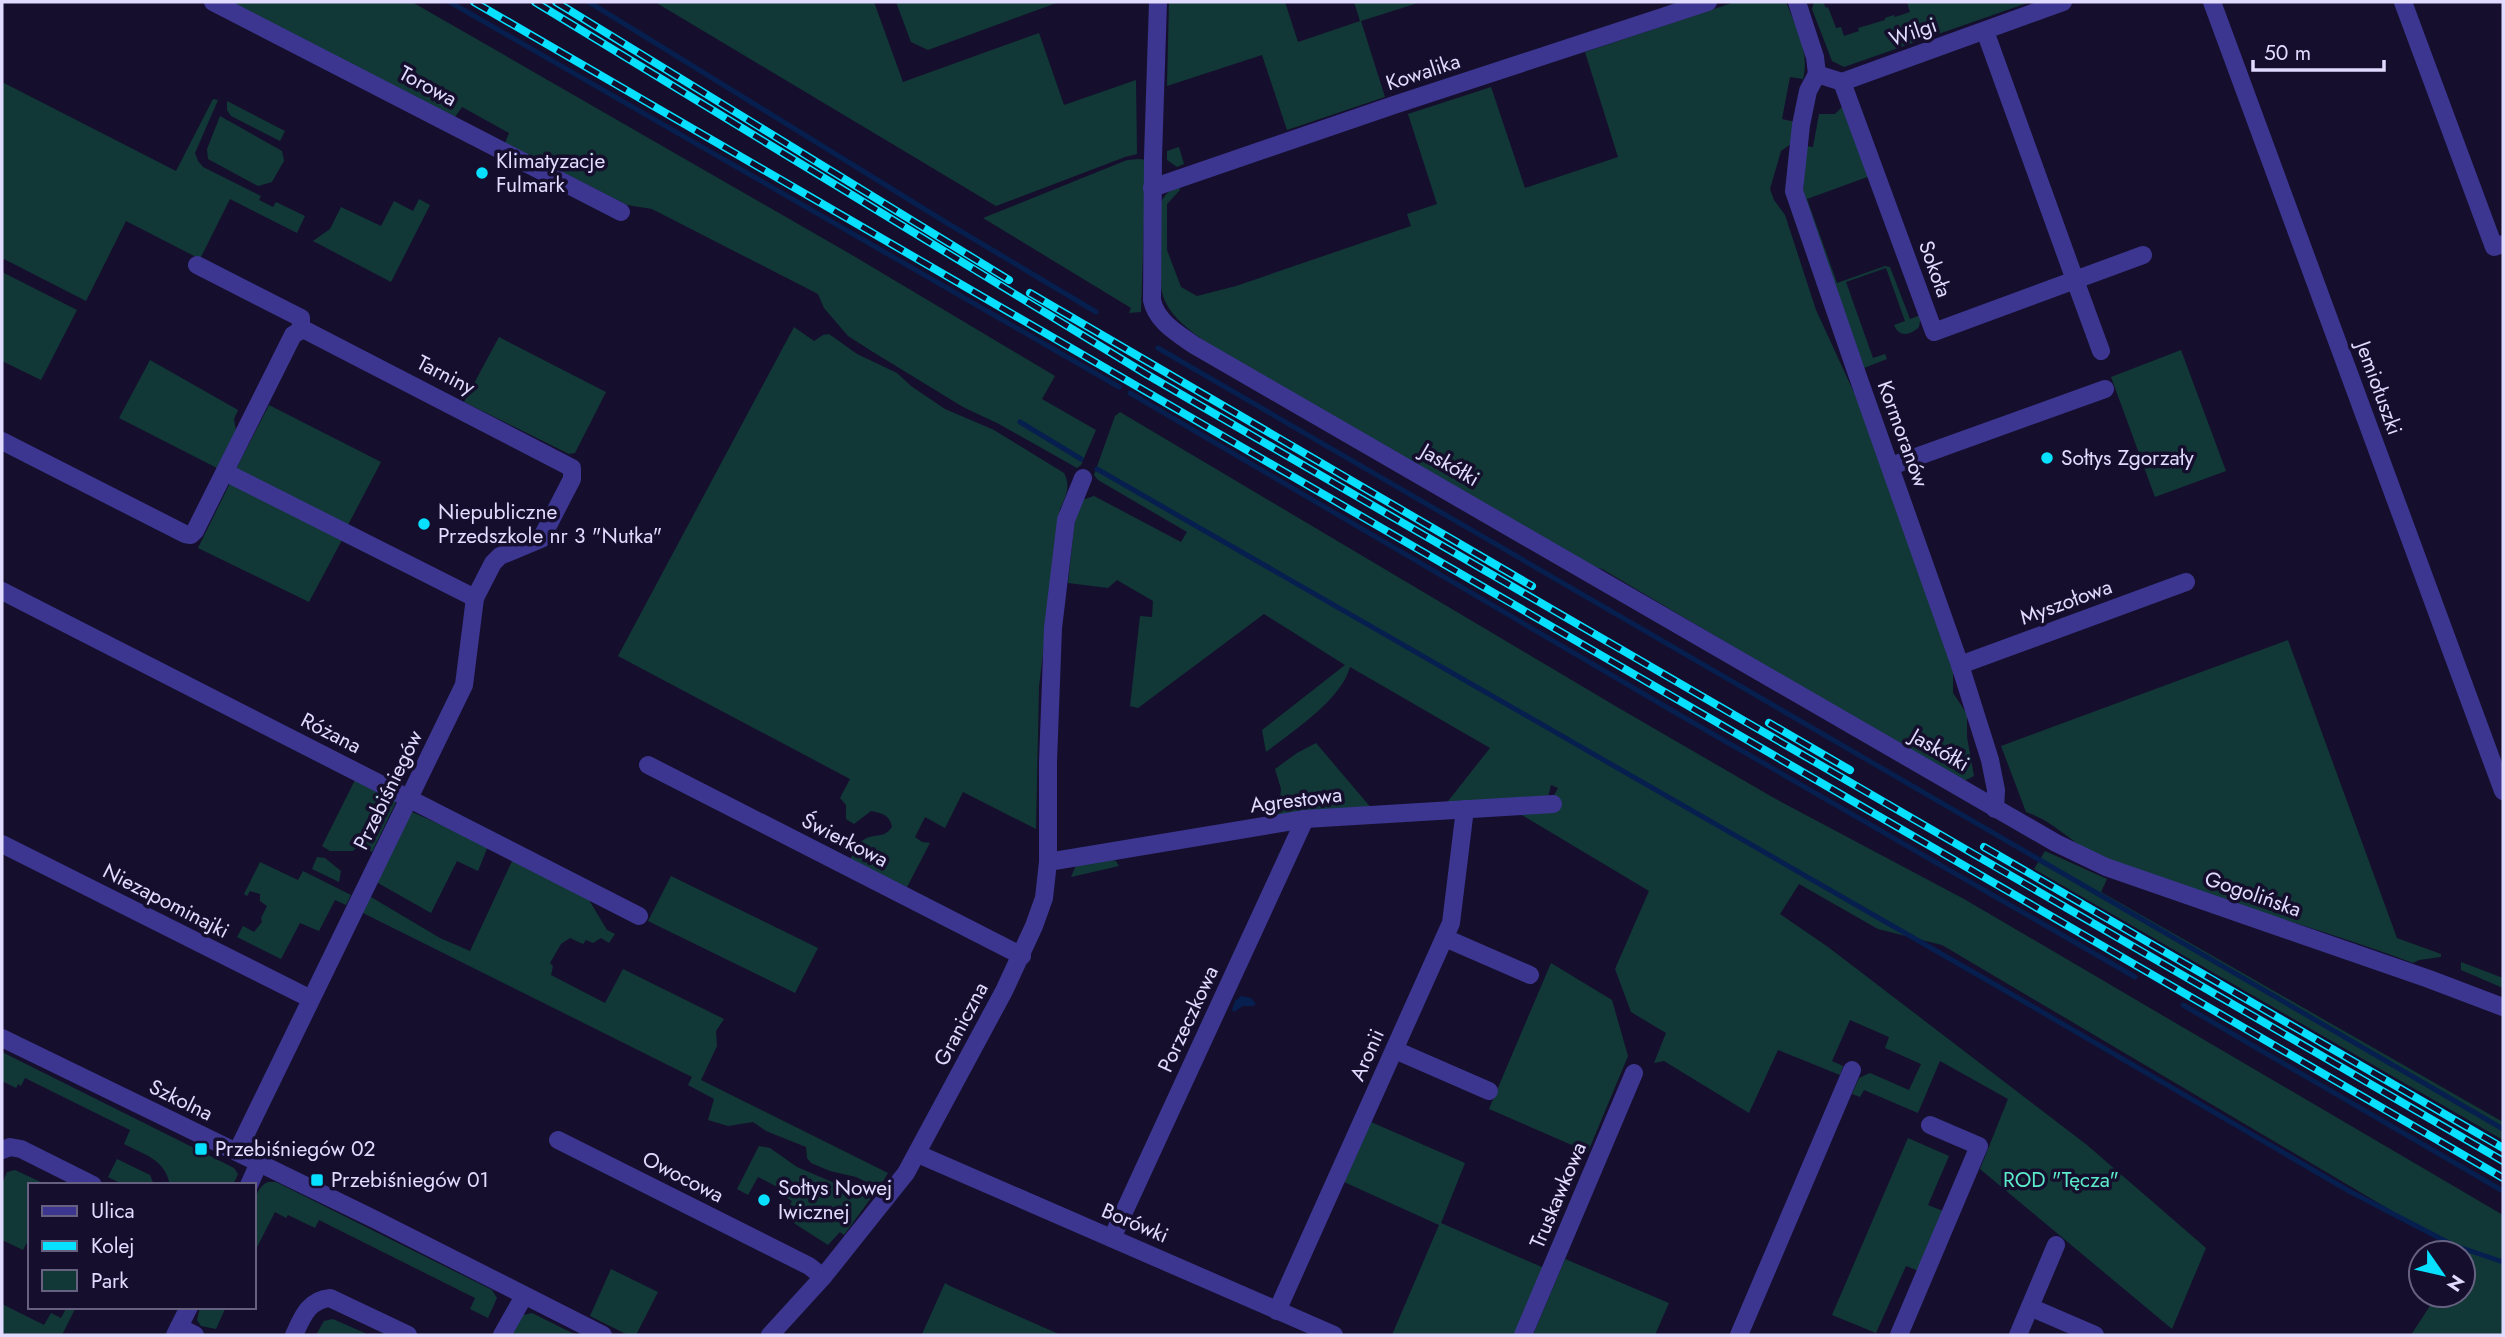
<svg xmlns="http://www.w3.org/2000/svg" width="2505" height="1337" viewBox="0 0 2505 1337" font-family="Jost,sans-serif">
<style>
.green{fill:#113837}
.water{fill:#061f4f}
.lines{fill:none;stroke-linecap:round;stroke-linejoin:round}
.stream{stroke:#061f4f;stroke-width:5}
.minor{stroke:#3c3690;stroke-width:18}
.rail-casing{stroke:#07e1ff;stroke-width:8}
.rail{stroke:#150f2d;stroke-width:5;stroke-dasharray:16;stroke-linecap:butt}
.poi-dot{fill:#07e1ff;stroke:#150f2d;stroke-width:2.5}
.labels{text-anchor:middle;stroke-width:7;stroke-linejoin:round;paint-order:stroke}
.street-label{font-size:21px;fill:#e0dbff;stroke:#150f2d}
.poi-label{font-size:21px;fill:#e0dbff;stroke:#150f2d;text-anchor:start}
.park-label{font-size:21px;fill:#5cebca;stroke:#150f2d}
</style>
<rect width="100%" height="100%" fill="#150f2d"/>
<g class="green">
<path d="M229 2H412L852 255 1055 376 1042 399 1096 430 1081 465 1077 468 999 424 963 407 873 352 848 336 824 308 818 294 652 209 627 205 505 143 509 133 462 107 455 117Z"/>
<path d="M655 2H874L903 82 1039 33 1064 105 1136 80 1137 154 1125 157 996 206Z"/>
<path d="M896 2H1059L928 50 911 42Z"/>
<path d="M1169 2H1285L1298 42 1360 21 1354 2H1421L1361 21 1385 97 1287 130 1262 55 1167 86Z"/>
<path d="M1735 2H1786C1796 27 1810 51 1803 79L1790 77 1782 119 1795 122 1791 144 1781 151 1770 189 1774 200 1785 215 1816 310 1862 410 1953 669V693L1967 714V737L1974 776 1962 782 1602 569 1594 567 1207 343C1191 331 1173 319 1165 301 1154 276 1161 229 1161 202 1166 193 1170 190 1179 186L1180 190 1167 204V250L1181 287 1197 296 1236 286 1411 226 1407 214 1437 204 1408 114 1491 87 1525 188 1618 157 1585 52Z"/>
<path d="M1814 2H1823L1826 8 1828 7 1836 28 1841 27 1844 36 1859 31 1858 28 1885 20V18L1894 15 1895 17 1910 12 1907 2H2030L1844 67 1832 61 1812 9Z"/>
<path d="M2 82 176 171 213 99 218 100 195 153 198 161 203 167 261 196 259 200 273 207 276 202 305 216 297 233 230 199 200 259 126 221 86 301 2 258Z"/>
<path d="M227 101 285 131 280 141 231 116 227 110Z"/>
<path d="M1844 105 1870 176 1807 199 1837 283 1885 266 1890 267 1910 319 1921 315 1919 327C1911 335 1899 338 1894 325L1905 321 1886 268 1846 282 1873 358 1885 354 1887 359 1864 368 1803 193 1806 146 1813 147 1819 114H1835Z"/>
<path d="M220 116 282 151 284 161 272 182 258 186 208 159 207 149Z"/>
<path d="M1179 147 1184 164 1177 167 1167 160V151Z"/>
<path d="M1139 159 1146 160 1141 312 1129 313 1131 308 983 218 1127 160Z"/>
<path d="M419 199 430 205 391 282 313 241 330 229 341 207 381 226 394 201 413 211Z"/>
<path d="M2 272 77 310 41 380 2 361Z"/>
<path d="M794 327 814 341 823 335 829 334 857 354 897 373 911 386 945 409 994 430 1064 473C1071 486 1066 496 1060 509L1039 687 1036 829 963 792 945 828 925 817 915 837 922 842 930 843 907 887 850 860C854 852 857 843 865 839 876 833 884 839 892 827 890 815 882 813 871 811L854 824 846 819V805L840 798 850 779 618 656Z"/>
<path d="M499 337 606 392 575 453 569 454 464 402Z"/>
<path d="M2181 350 2226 471 2155 497 2111 377Z"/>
<path d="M150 360 238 410 234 419 236 431 217 468 119 418Z"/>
<path d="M269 405 381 462 348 525 236 469Z"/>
<path d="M1120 412 1617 707 1774 798 1964 899 2503 1215V1335H2411L2437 1295H2463V1253L1942 945 1878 929 1799 884 1780 914 1828 947 2087 1145 2206 1248 2172 1329 1980 1169 2008 1099 1940 1061 1918 1113 1864 1090 1860 1097 1852 1094 1859 1078 1870 1073 1909 1090 1921 1064 1885 1048 1889 1037 1850 1020 1832 1061 1843 1066 1840 1075 1778 1050 1749 1113 1664 1061 1654 1063 1666 1033 1631 1012 1615 969 1649 891 1517 812 1552 799 1558 788 1551 785 1548 797 1445 805 1490 748 1350 667C1341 700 1293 731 1266 752L1262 730 1345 665 1264 614 1138 708 1130 706 1140 616 1152 617 1153 601 1117 580 1108 588 1068 583 1076 508 1082 500 1094 496 1181 542 1187 532 1098 480 1094 475 1115 416Z"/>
<path d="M230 483 342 540 309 602 198 548Z"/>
<path d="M2288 640 2397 938 2441 954V957L2419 960 2413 963C2314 926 2212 900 2112 864 2081 853 2058 822 2026 812L2001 746Z"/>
<path d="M1316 743 1372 809 1278 817 1281 789 1275 769 1297 753Z"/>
<path d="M356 778 398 798 372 852 359 845 353 851H330L322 846Z"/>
<path d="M410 811 488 846 478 871 457 861 431 913 378 883 376 879Z"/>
<path d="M2045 851 2107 879 2101 892 2503 1122V1140L2034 869Z"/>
<path d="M317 857 325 858 341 871 339 882 312 869Z"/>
<path d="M513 859 589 900 607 930 615 934 609 943 601 938 593 943 586 940 583 944 570 938 561 944 550 963 553 966 551 975 605 1003 623 969 724 1019 716 1031 717 1046 701 1080 888 1173 879 1188 856 1177 830 1171 811 1163 807 1158 806 1147 766 1131 753 1122 728 1126 708 1120 714 1099 688 1085 692 1077 361 912 367 898 371 897 440 938 470 951Z"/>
<path d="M1109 859 1116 861 1119 866 1071 877 1077 863Z"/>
<path d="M260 862 298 880 303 871 351 895 346 905 335 900 319 931 300 923 281 959 237 937 243 926 254 932 262 922 261 918 267 906 260 901V894L250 891 247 896 244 894Z"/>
<path d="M671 876 818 948 795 993 648 921Z"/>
<path d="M2461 962 2503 978V988L2461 970Z"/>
<path d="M1551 963 1612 1000 1628 1056 1588 1152 1489 1109Z"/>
<path d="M2 1052 234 1168 238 1174 233 1185H170C165 1159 145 1155 124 1144L130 1130 25 1078 21 1086 18 1084 16 1088 2 1081Z"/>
<path d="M1371 1122 1465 1163 1441 1223 1544 1268 1515 1335H1392L1439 1225 1344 1182Z"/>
<path d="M1908 1138 1949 1156 1928 1205 1943 1211 1919 1271 1906 1266 1876 1333 1832 1315Z"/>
<path d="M759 1146 770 1148 797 1167 832 1182 862 1189 871 1198 844 1235 840 1232 828 1245 786 1218V1212L792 1201 787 1198 789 1193 758 1177 748 1195 737 1189Z"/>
<path d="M117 1159 150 1175 154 1185H124L108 1177Z"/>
<path d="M15 1170 45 1184 52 1182 56 1185H30V1237L23 1250 2 1240V1184L7 1172Z"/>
<path d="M268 1182H276L492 1290 497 1298 488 1318 470 1309 475 1298 319 1220 315 1228 288 1215 286 1218 275 1212 254 1253C254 1233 246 1192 268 1182Z"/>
<path d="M1565 1259 1669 1303 1655 1335H1533Z"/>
<path d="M611 1269 658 1292 636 1335H628L590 1316Z"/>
<path d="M945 1283 950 1286 1061 1335 922 1334Z"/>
<path d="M2 1304 44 1325 51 1313 61 1318 67 1307H76L62 1335H8L2 1332Z"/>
<path d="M200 1307H226L216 1329 201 1326 197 1320Z"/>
<path d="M532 1313 576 1335H511L523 1315Z"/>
<path d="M333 1319 369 1335H316L324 1321Z"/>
</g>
<path class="water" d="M1241 996 1251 998 1256 1004 1253 1006H1243L1234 1012 1232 1010 1235 1001Z"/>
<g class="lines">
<g class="stream">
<path d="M450 2 1119 387"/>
<path d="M589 2 947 223 1096 312"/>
<path d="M1158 348 2503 1129"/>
<path d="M1130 393 1678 714 2135 977"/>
<path d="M1020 422 1081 459"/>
<path d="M1097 469 2006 991 2349 1191 2453 1245 2503 1262"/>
<path d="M2183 1005 2503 1191"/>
</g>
<g class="minor">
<path d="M213 2 621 212"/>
<path d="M1158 2 1153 157 1152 300C1156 321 1177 333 1194 345L2056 843 2106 867 2429 979 2503 1007"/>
<path d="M1797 2 1815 57 1817 74"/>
<path d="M2212 2 2503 791"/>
<path d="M2403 2 2494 247 2503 244"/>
<path d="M1817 74 1808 91 1801 125 1794 191 1857 374 1960 665 1990 760 1996 790 1995 809"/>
<path d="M1817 74 1842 82 2063 2"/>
<path d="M1842 82 1934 332 2075 280 1985 31"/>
<path d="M1152 188 1394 105 1708 2"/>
<path d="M197 265 301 318V330"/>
<path d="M2101 351 2075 280 2143 255"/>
<path d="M2 441 185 534 191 535 195 531 293 335 301 330H305L572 468V479L541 539 500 556 493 563 475 598 464 685 237 1152"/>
<path d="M1891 466 2105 389"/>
<path d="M225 472 475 598"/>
<path d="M2 591 639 916"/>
<path d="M1960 665 2186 582"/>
<path d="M648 765 1022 956"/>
<path d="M2 844 311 999"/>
<path d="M1048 862 1305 819 1553 804"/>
<path d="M1445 938 1530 975"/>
<path d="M2 1038 374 1219 603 1335"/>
<path d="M1395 1050 1489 1091"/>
<path d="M558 1140 809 1266 823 1277"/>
<path d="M2 1150 10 1147 21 1149 93 1185"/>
<path d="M918 1154 1334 1335"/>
<path d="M249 1185 259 1163"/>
<path d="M1112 1238 1305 819"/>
<path d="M2030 1307 2095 1335"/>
<path d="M1277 1311 1451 923 1465 809"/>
<path d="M179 1327 195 1335"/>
<path d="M175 1335 189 1307"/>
<path d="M294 1335C302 1318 308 1300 330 1298L408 1335"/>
<path d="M502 1335 524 1296"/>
<path d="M770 1335 823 1277 906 1173 1004 991 1034 926 1044 898 1048 862V762L1053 628 1066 520 1083 478"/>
<path d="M1523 1335 1634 1073"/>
<path d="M1739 1335 1852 1070"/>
<path d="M1899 1335 1979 1146 1930 1125"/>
<path d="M2018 1335 2056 1245"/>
</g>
<defs>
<g id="rail">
<path d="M474 2 2503 1178"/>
<path d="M535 2 1146 374 2503 1161"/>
<path d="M556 2 1009 280"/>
<path d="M1030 293 1532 586"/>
<path d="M1769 723 1850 770"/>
<path d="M1984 847 2503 1148"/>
</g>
</defs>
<use href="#rail" class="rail-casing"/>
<use href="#rail" class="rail"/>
</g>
<g class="poi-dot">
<circle cx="482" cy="173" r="7"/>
<circle cx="2047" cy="458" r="7"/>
<circle cx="424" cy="524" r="7"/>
<rect x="194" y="1142" width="14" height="14" rx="3.5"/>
<rect x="310" y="1173" width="14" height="14" rx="3.5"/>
<circle cx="764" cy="1200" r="7"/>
</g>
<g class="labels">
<g class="street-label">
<text transform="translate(1913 32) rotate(-19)" y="7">Wilgi</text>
<text transform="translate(1423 72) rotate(-18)" y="7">Kowalika</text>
<text transform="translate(428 86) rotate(28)" y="7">Torowa</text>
<text transform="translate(1935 269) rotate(70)" y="7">Sokoła</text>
<text transform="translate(446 375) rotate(27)" y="7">Tarniny</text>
<text transform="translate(2379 388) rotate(70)" y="7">Jemiołuszki</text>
<text transform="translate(1903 434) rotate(70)" y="7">Kormoranów</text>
<text transform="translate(1450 465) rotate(30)" y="7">Jaskółki</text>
<text transform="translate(2066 602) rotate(-20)" y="7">Myszołowa</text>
<text transform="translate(331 733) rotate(27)" y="7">Różana</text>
<text transform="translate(1940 750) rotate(30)" y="7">Jaskółki</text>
<text transform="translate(388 790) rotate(-64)" y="7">Przebiśniegów</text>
<text transform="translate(1296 800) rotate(-7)" y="7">Agrestowa</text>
<text transform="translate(845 840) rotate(27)" y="7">Świerkowa</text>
<text transform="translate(2253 894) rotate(19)" y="7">Gogolińska</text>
<text transform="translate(166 901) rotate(27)" y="7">Niezapominajki</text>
<text transform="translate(1188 1019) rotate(-65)" y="7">Porzeczkowa</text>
<text transform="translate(961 1024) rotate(-62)" y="7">Graniczna</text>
<text transform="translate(1367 1055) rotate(-66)" y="7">Aronii</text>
<text transform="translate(181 1100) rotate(26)" y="7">Szkolna</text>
<text transform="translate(683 1177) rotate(27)" y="7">Owocowa</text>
<text transform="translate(1558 1195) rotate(-67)" y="7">Truskawkowa</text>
<text transform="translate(1135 1223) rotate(23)" y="7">Borówki</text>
</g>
<g class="poi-label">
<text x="496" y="168">Klimatyzacje<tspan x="496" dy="24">Fulmark</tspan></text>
<text x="2061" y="465">Sołtys Zgorzały</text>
<text x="438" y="519">Niepubliczne<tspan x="438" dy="24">Przedszkole nr 3 "Nutka"</tspan></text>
<text x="215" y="1156">Przebiśniegów 02</text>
<text x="331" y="1187">Przebiśniegów 01</text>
<text x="778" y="1195">Sołtys Nowej<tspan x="778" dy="24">Iwicznej</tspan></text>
</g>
<g class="park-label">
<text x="2061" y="1187">ROD "Tęcza"</text>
</g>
</g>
<rect width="2505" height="1337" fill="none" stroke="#e0dbff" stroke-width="7"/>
<rect x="28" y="1183" width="228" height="126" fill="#150f2d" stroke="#666181" stroke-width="2"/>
<rect x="42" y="1206" width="35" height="10" fill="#3c3690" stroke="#666181" stroke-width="2"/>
<text x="91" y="1218" font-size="21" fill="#e0dbff">Ulica</text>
<rect x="42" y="1241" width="35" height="10" fill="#07e1ff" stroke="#666181" stroke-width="2"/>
<text x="91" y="1253" font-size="21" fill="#e0dbff">Kolej</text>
<rect x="42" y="1270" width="35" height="21" fill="#113837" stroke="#666181" stroke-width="2"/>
<text x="91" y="1288" font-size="21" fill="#e0dbff">Park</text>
<g transform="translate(2442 1274) rotate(124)"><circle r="33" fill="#150f2d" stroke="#666181" stroke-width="2"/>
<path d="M0-5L12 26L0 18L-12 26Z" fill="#07e1ff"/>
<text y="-10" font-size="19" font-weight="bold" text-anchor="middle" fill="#e0dbff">N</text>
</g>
<path d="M2253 60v10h131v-10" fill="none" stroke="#e0dbff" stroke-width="3.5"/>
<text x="2264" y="60" font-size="21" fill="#e0dbff" stroke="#150f2d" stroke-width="5" paint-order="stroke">50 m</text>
</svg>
